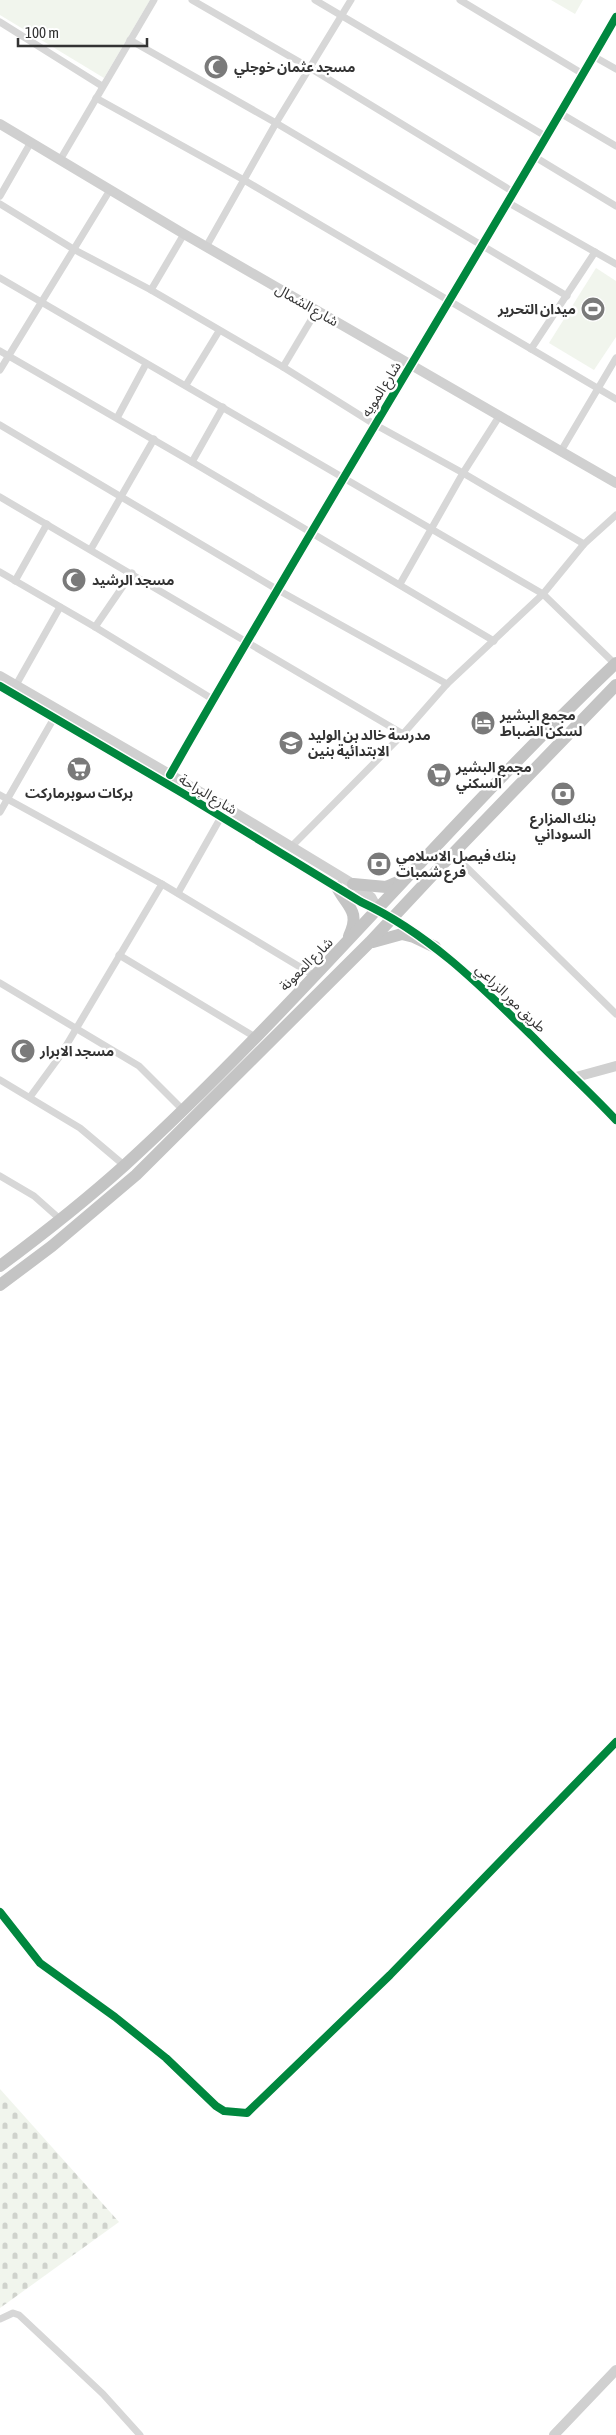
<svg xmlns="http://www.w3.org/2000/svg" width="616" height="2435" viewBox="0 0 616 2435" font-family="'Asap Condensed','Noto Sans Arabic',sans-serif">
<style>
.green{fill:#f1f5ed}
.cemetery{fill:url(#cemetery-stones)}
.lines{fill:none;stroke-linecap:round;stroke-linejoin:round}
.street{stroke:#d7d7d7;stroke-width:7}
.secondary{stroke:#d0d0d0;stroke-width:10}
.highway{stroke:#c4c4c4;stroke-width:12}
.cycleway-casing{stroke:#fff;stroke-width:11}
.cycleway{stroke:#00873e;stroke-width:8}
.labels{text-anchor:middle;stroke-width:5;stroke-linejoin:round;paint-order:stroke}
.poi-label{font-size:14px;font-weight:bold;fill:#333;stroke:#fff;text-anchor:start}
.street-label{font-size:14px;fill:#333;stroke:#fff}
</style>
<defs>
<pattern id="cemetery-stones" width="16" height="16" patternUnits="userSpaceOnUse" patternTransform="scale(1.25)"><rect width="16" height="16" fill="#f1f5ed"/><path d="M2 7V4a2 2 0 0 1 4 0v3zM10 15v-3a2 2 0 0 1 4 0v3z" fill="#cfd2cc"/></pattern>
</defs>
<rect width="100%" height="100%" fill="#fff"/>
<g class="green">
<path d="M0 0H150L104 78 0 15Z"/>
<path d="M551 0H583L575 14Z"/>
<path d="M596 268 616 281V337L594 370 549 343Z"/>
</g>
<path class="cemetery" d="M0 2089 119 2222 0 2308Z"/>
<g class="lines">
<g class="street">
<path d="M192 0 310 68 515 193"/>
<path d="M315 0 547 137"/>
<path d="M460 0 583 74"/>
<path d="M0 22 102 86"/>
<path d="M130 40 276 123 567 296"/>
<path d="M593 56 616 69"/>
<path d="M96 98 244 180 616 399"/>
<path d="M560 113 616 146"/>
<path d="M535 157 616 206"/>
<path d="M60 160 154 0"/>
<path d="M0 196 31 142"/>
<path d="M509 203 616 264"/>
<path d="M0 204 75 250 151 290 283 367 374 424 463 473 584 544"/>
<path d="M206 247 276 123 351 0"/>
<path d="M0 278 543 594 615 664"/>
<path d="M151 290 184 234"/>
<path d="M531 349 595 252"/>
<path d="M0 351 192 462 494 641"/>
<path d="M283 367 317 310"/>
<path d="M0 370 110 190"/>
<path d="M186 385 219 331"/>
<path d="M117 418 146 364"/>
<path d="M0 425 278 590 447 684"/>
<path d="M561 451 616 358"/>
<path d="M192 462 223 407"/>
<path d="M0 497 403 734"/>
<path d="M91 549 154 439"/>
<path d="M0 572 95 627 214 700"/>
<path d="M15 581 47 524"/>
<path d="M400 584 463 473 500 415"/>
<path d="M95 627 132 573"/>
<path d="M16 685 60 607"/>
<path d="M0 795 162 884 315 976"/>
<path d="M0 812 54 718"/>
<path d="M291 847 403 734 447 684 543 594 584 544 616 515"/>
<path d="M453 854 616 1014"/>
<path d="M178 893 221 817"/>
<path d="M119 955 255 1037"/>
<path d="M0 983 139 1066 183 1110"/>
<path d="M0 1080 80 1128 125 1166"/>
<path d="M30 1097 60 1056 162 884"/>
<path d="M0 1176 34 1196 61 1220"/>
<path d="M0 1912 40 1963 115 2017 166 2058 216 2106 224 2111 247 2113 390 1975 616 1742"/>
<path d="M0 2319 13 2313 19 2315 103 2394 140 2435"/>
</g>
<g class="secondary">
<path d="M0 124 184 234 616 483"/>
<path d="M0 676 209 797 353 884 371 897 377 908"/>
<path d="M0 686 184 794 361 902C428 933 480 985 533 1037 560 1065 589 1091 616 1120"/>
<path d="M170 775C315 520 470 271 616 17"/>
<path d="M576 1077 616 1066"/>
<path d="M554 2435 616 2370"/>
</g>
<g class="highway">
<path d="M353 884 386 887 400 881"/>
<path d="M337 887C347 907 361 911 349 936"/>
<path d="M373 942 402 934 414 937 435 947"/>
<path d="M0 1266C43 1234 85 1201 125 1165 298 1007 446 824 616 663"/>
<path d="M0 1285 52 1246 136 1175 370 942 442 865 616 685"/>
</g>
<defs>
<g id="cycleway">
<path d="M0 686 184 794 361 902C428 933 480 985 533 1037 560 1065 589 1091 616 1120"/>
<path d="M170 775C315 520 470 271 616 17"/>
<path d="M0 1912 40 1963 115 2017 166 2058 216 2106 224 2111 247 2113 390 1975 616 1742"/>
</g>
</defs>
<use href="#cycleway" class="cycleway-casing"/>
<use href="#cycleway" class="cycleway"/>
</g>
<defs>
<symbol id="mosque-disc" viewBox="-11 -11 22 22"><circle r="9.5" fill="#7a7a7a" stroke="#fff"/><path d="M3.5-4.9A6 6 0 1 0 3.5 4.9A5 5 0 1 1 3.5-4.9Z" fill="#fff"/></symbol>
<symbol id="stadium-disc" viewBox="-11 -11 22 22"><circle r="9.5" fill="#7a7a7a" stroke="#fff"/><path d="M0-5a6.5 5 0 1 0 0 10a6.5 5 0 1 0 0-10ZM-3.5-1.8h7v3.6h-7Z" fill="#fff"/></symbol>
<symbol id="hotel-disc" viewBox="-11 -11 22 22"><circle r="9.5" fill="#7a7a7a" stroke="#fff"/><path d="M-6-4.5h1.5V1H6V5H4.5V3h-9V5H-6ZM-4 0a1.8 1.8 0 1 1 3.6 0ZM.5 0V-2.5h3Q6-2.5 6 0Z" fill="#fff"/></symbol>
<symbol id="school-disc" viewBox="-11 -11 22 22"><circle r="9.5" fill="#7a7a7a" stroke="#fff"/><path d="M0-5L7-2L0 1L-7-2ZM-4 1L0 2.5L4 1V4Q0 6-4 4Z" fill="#fff"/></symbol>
<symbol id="supermarket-disc" viewBox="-11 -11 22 22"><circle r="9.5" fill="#7a7a7a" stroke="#fff"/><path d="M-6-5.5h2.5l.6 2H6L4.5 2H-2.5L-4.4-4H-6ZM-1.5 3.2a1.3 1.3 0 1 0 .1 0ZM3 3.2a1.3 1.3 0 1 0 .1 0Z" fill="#fff"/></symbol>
<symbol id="bank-disc" viewBox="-11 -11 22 22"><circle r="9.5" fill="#7a7a7a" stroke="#fff"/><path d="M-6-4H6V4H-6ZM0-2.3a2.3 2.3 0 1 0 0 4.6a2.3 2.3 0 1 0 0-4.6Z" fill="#fff"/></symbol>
</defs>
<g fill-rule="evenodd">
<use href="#mosque-disc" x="202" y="53" width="28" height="28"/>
<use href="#stadium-disc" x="579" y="295" width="28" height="28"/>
<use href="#mosque-disc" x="60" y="566" width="28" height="28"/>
<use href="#hotel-disc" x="469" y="709" width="28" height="28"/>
<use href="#school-disc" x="277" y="729" width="28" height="28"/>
<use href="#supermarket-disc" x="65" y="755" width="28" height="28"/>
<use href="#supermarket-disc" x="425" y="761" width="28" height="28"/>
<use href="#bank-disc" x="549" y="780" width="28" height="28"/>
<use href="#bank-disc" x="365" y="850" width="28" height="28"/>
<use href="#mosque-disc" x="9" y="1037" width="28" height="28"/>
</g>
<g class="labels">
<g class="poi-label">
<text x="234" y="72">مسجد عثمان خوجلي</text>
<text x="576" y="314" text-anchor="end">ميدان التحرير</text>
<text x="92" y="585">مسجد الرشيد</text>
<text x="500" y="720">مجمع البشير<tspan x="500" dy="16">لسكن الضباط</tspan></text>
<text x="308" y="740">مدرسة خالد بن الوليد<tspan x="308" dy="16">الابتدائية بنين</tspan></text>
<text x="456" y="772">مجمع البشير<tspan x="456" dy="16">السكني</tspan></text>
<text x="79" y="798" text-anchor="middle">بركات سوبرماركت</text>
<text x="563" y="823" text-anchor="middle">بنك المزارع<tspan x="563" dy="16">السوداني</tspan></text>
<text x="396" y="861">بنك فيصل الاسلامي<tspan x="396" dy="16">فرع شمبات</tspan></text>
<text x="40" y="1056">مسجد الابرار</text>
</g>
<g class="street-label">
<text transform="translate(307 305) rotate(30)" y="5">شارع الشمال</text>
<text transform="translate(381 389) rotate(-58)" y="5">شارع المويه</text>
<text transform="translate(208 794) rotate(31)" y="5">شارع البراحة</text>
<text transform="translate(306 964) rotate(-45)" y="5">شارع المعونة</text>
<text transform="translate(511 998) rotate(44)" y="5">طريق مور الزراعي</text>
</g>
</g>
<path d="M18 38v8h129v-8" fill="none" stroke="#333333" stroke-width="2.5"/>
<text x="25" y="38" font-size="15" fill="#333333" stroke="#ffffff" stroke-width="4" paint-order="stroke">100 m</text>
</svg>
